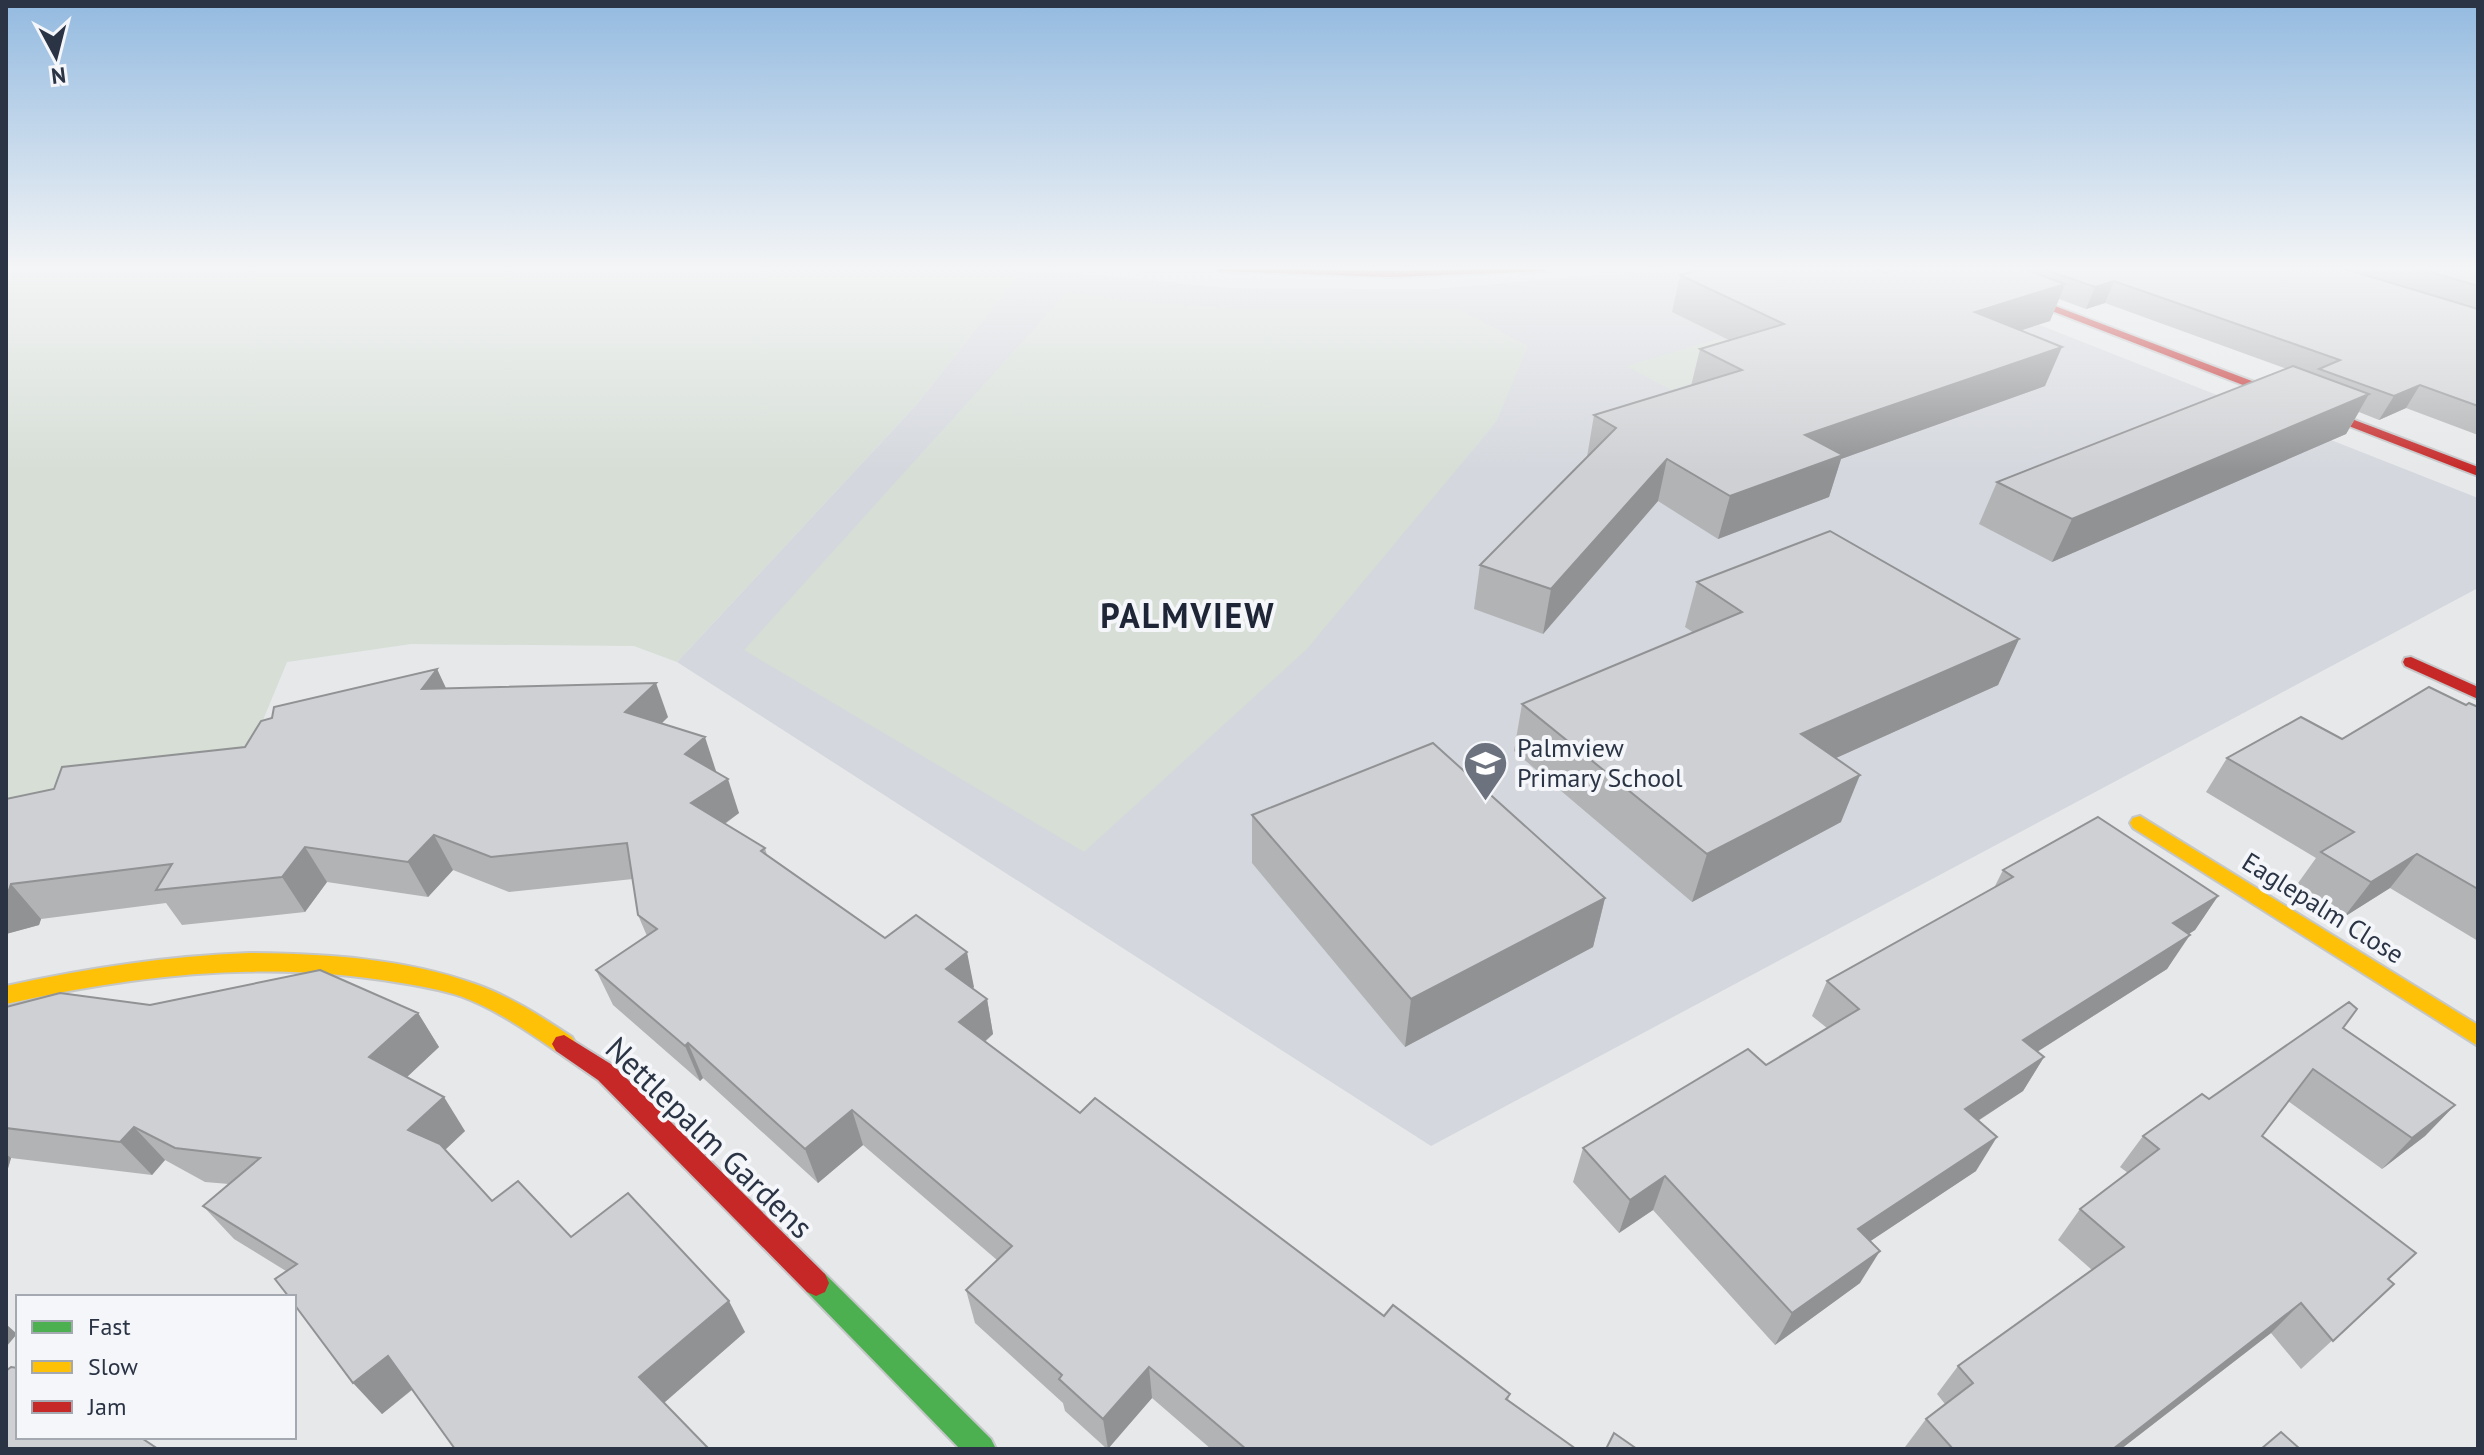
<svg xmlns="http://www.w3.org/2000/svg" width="2484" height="1455" viewBox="0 0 2484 1455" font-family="'PT Sans',sans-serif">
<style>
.built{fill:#d4d7dd}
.green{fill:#d6ded6}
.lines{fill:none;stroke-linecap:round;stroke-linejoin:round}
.fast-casing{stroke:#c4c6c8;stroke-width:4}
.slow-casing{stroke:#c4c6c8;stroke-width:4}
.jam-casing{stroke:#c4c6c8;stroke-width:4}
.fast{fill:#4caf50;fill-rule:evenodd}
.slow{fill:#ffc107;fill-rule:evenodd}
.jam{fill:#c62828;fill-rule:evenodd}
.wall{fill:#b1b3b5}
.shaded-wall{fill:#909294}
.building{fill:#ced0d3;stroke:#909294;stroke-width:2}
.labels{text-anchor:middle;stroke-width:8;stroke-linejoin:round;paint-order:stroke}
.poi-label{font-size:26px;fill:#2b3445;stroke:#f4f6f9;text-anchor:start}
.street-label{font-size:26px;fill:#2b3445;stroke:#f4f6f9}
.near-street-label{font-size:32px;fill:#2b3445;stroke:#f4f6f9}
.district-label{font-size:34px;font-weight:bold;letter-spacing:2px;fill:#1d2536;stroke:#f4f6f9}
</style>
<rect width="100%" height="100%" fill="#e6e8ea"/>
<path class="built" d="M1024 268 1228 288 1434 289 1692 268H1895L2478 498V588L1431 1146 677 662 917 404Z"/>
<g class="green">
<path d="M6 268H1024L917 404 677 662 634 646 411 644 287 662 251 749 6 804Z"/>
<path d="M1067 292 1125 301 1243 309H1459L1528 346 1497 421 1307 649 1084 852 744 650Z"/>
<path d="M1721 338 1767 360 1671 390 1626 366Z"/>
</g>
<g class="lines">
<defs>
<path id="fast" d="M816 1270 825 1274 991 1439 996 1449H960L807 1292 803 1283 807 1274Z"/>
<g id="slow">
<path d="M2140 816 2478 1025V1046L2133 828 2130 823 2133 818Z"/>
<path d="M249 953C324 954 404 958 475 984 510 996 542 1017 572 1037L576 1044 572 1051 564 1053 556 1051C526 1030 495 1009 460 996 436 988 408 984 382 980 255 961 131 976 6 1004V986C87 968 167 956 249 953Z"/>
</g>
<g id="jam">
<path d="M1214 268 1391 271 1548 268 1543 271 1391 277 1219 271Z"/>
<path d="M1941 268H1955L2478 467V476Z"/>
<path d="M2411 657 2478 687V699L2405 666 2403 662 2405 658Z"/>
<path d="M564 1035 614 1066 825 1274 829 1283 825 1292 816 1296 807 1292 598 1080 556 1051 552 1044 556 1037Z"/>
</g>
</defs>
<use href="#fast" class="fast-casing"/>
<use href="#slow" class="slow-casing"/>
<use href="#jam" class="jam-casing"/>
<use href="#fast" class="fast"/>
<use href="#slow" class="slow"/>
<use href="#jam" class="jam"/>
</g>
<g class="wall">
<path d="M1903 268H2478V435L2406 408 2379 420 2359 412 2346 434 2052 562 1979 524 1997 482 2287 369 2105 303 2086 309 2059 299 2050 321 2021 330 2045 386 1841 459 1829 497 1718 539 1658 501 1543 634 1474 609 1480 565 1587 457 1594 415 1691 386 1700 349 1729 340 1672 312 1680 275 1885 273Z"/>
<path d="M1697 582 2019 639 1998 685 1836 758 1841 822 1692 902 1514 751 1522 704 1694 633 1685 627Z"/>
<path d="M437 669 446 689 668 717 662 723 716 771 715 772 739 813 725 824 765 848 767 855 885 938 974 987 972 989 987 999 993 1034 985 1042 1080 1113 1384 1316 1510 1394 1508 1400 1576 1449H1211L1152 1398 1107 1449 1065 1411 1063 1403 975 1323 966 1290 997 1260 863 1145 818 1183 703 1078 700 1081 613 1005 596 970 647 936 638 915 633 879 509 892 453 870 428 897 327 882 305 912 182 925 166 903 41 919 39 925 6 934V799L245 747Z"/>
<path d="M2466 705 2478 707V941L2390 888 2344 917 2296 886 2316 858 2206 792 2227 758 2342 739Z"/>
<path d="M1252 815 1605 898 1593 947 1405 1047 1252 863Z"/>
<path d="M2003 870 2218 896 2195 930 2189 934 2167 969 2037 1052 2044 1057 2023 1091 1978 1121 1976 1171 1870 1241 1860 1283 1775 1345 1653 1210 1619 1233 1573 1182 1583 1148 1766 1065 1827 1028 1812 1016 1827 981 1994 888Z"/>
<path d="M150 1005 418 1013 439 1047 407 1077 465 1131 445 1150 492 1201 571 1237 745 1332 664 1403 412 1390 382 1414 286 1271 234 1239 203 1206 229 1184 205 1182 165 1160 152 1175 11 1158 6 1175V1007Z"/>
<path d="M2343 1028 2455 1105 2425 1136 2382 1169 2288 1101 2262 1136 2388 1279 2394 1284 2301 1369 2271 1333 2121 1449H1907L1905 1447 1926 1419 1945 1404 1937 1394 1958 1366 2092 1270 2058 1240 2080 1209 2128 1173 2120 1167 2143 1136 2209 1099Z"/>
</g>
<g class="shaded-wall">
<path d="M2114 281 2105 303 2086 309 2095 287Z"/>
<path d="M2065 284 2050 321 1961 350 1975 312Z"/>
<path d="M2062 347 2045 386 1841 459 1829 497 1718 539 1730 496 1805 435Z"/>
<path d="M2420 385 2406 408 2379 420 2394 396Z"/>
<path d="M2369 394 2346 434 2052 562 2072 519Z"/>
<path d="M1667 459 1658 501 1543 634 1551 589Z"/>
<path d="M2019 639 1998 685 1785 781 1801 734Z"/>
<path d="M437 669 453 703 422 689Z"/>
<path d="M656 683 668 717 638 746 625 712Z"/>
<path d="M705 737 716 771 697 789 685 754Z"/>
<path d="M1860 775 1841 822 1692 902 1707 854Z"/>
<path d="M728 779 739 813 704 838 691 803Z"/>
<path d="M434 835 453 870 428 897 408 862Z"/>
<path d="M305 847 327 882 305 912 282 877Z"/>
<path d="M2417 854 2390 888 2344 917 2371 882Z"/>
<path d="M11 884 41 919 39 925 6 934V891Z"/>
<path d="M2218 896 2195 930 2151 957 2173 923Z"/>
<path d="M1605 898 1593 947 1405 1047 1411 999Z"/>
<path d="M2190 935 2167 969 2002 1074 2023 1040Z"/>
<path d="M967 952 974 987 953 1004 946 969Z"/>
<path d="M987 999 993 1034 966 1057 959 1022Z"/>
<path d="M418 1013 439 1047 392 1091 369 1057Z"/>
<path d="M688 1043 703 1078 700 1081 685 1046Z"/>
<path d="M2044 1057 2023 1091 1945 1142 1965 1109Z"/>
<path d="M444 1097 465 1131 431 1163 408 1130Z"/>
<path d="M2455 1105 2425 1136 2382 1169 2412 1138Z"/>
<path d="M852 1110 863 1145 818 1183 805 1149Z"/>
<path d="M134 1127 165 1160 152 1175 120 1142Z"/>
<path d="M1997 1137 1976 1171 1839 1262 1858 1229Z"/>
<path d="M6 1154 11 1158 6 1175Z"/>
<path d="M1665 1176 1653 1210 1619 1233 1630 1200Z"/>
<path d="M1880 1251 1860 1283 1775 1345 1792 1313Z"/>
<path d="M729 1301 745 1332 658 1408 639 1377Z"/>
<path d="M2301 1303 2271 1333 2121 1449H2113Z"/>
<path d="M6 1324 17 1334 6 1347Z"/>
<path d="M388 1356 415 1387 382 1414 353 1383Z"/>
<path d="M1149 1367 1152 1398 1108 1449 1103 1419Z"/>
</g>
<g class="building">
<path d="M1709 268H1871L1885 273 1903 268H2021L2065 284 1975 312 2062 347 1805 435 1843 455 1730 496 1667 459 1551 589 1480 565 1616 428 1594 415 1742 370 1700 349 1784 324 1680 275Z"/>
<path d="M2041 268H2342L2478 309V406L2420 385 2394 396 2319 369 2340 360 2114 281 2095 287Z"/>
<path d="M2417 268H2478V286Z"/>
<path d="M2293 366 2369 394 2072 519 1997 482Z"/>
<path d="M1830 531 2019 639 1801 734 1860 775 1707 854 1522 704 1742 612 1697 582Z"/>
<path d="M437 669 422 689 656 683 625 712 705 737 685 754 728 779 691 803 765 848 761 851 885 938 916 915 967 952 946 969 987 999 959 1022 1080 1113 1095 1098 1384 1316 1393 1305 1510 1394 1506 1399 1576 1449H1246L1149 1367 1103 1419 1059 1379 1062 1375 966 1290 1012 1246 852 1110 805 1149 688 1043 685 1046 596 970 657 929 638 915 627 843 491 857 434 835 408 862 305 847 282 877 156 890 172 864 11 884 9 890 6 891V799L54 789 62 767 245 747 261 721 272 718 274 707Z"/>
<path d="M2429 687 2466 705 2469 703 2478 707V889L2417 854 2371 882 2321 852 2354 832 2227 758 2301 717 2342 739Z"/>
<path d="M1433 743 1605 898 1411 999 1252 815Z"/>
<path d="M2098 817 2218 896 2173 923 2190 935 2023 1040 2044 1057 1965 1109 1997 1137 1858 1229 1880 1251 1792 1313 1665 1176 1630 1200 1583 1148 1748 1049 1766 1065 1859 1009 1827 981 2013 877 2003 870Z"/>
<path d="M320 970 418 1013 369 1057 444 1097 408 1130 440 1144 492 1201 518 1181 571 1237 628 1193 729 1301 639 1377 709 1449H455L388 1356 353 1383 294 1304V1297H289L275 1279 297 1264 203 1206 260 1158 175 1148 134 1127 120 1142 6 1128V1007L60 993 150 1005Z"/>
<path d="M2349 1002 2357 1009 2343 1028 2455 1105 2412 1138 2313 1069 2262 1136 2416 1253 2388 1279 2394 1284 2333 1341 2301 1303 2113 1449H1953L1926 1419 1973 1383 1958 1366 2124 1247 2080 1209 2159 1149 2143 1136 2202 1094 2209 1099Z"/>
<path d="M11 1367 18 1368V1437H140L158 1449H6V1371Z"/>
<path d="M2281 1432 2300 1449H2261Z"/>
<path d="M1614 1433 1637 1449H1606Z"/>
</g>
<linearGradient id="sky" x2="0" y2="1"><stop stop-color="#93bae0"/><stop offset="0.57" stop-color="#f4f5f6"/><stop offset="1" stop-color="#f4f5f6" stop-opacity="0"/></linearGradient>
<rect width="2484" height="471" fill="url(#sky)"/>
<defs>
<symbol id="school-pin" viewBox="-11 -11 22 30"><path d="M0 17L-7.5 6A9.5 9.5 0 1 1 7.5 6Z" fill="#6c737f" stroke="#f4f6f9"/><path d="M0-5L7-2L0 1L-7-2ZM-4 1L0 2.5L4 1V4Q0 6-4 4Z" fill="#fff"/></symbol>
</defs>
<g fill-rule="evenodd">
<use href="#school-pin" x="1460" y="738" width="51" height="69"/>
</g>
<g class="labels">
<g class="poi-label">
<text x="1517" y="757">Palmview<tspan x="1517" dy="30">Primary School</tspan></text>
</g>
<g class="street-label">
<text transform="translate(2323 908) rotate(32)" y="9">Eaglepalm Close</text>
</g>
<g class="near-street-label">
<text transform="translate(709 1138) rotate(44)" y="11">Nettlepalm Gardens</text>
</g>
<g class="district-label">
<text x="1188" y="628">PALMVIEW</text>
</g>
</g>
<rect width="2484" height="1455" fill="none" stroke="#2b3445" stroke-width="16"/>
<rect x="16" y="1295" width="280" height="144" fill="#f4f6f9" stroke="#a4a8b1" stroke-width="2"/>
<rect x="32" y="1321" width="40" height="12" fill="#4caf50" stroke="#a4a8b1" stroke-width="2"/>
<text x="88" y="1335" font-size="24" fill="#2b3445">Fast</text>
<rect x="32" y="1361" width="40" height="12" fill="#ffc107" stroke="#a4a8b1" stroke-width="2"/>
<text x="88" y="1375" font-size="24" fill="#2b3445">Slow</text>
<rect x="32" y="1401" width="40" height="12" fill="#c62828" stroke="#a4a8b1" stroke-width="2"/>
<text x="88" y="1415" font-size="24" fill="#2b3445">Jam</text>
<g transform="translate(56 56) rotate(173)" stroke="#f4f6f9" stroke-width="6" paint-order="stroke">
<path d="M0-6L14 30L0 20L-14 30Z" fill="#2b3445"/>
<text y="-12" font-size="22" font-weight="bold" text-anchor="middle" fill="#2b3445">N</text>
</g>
</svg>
